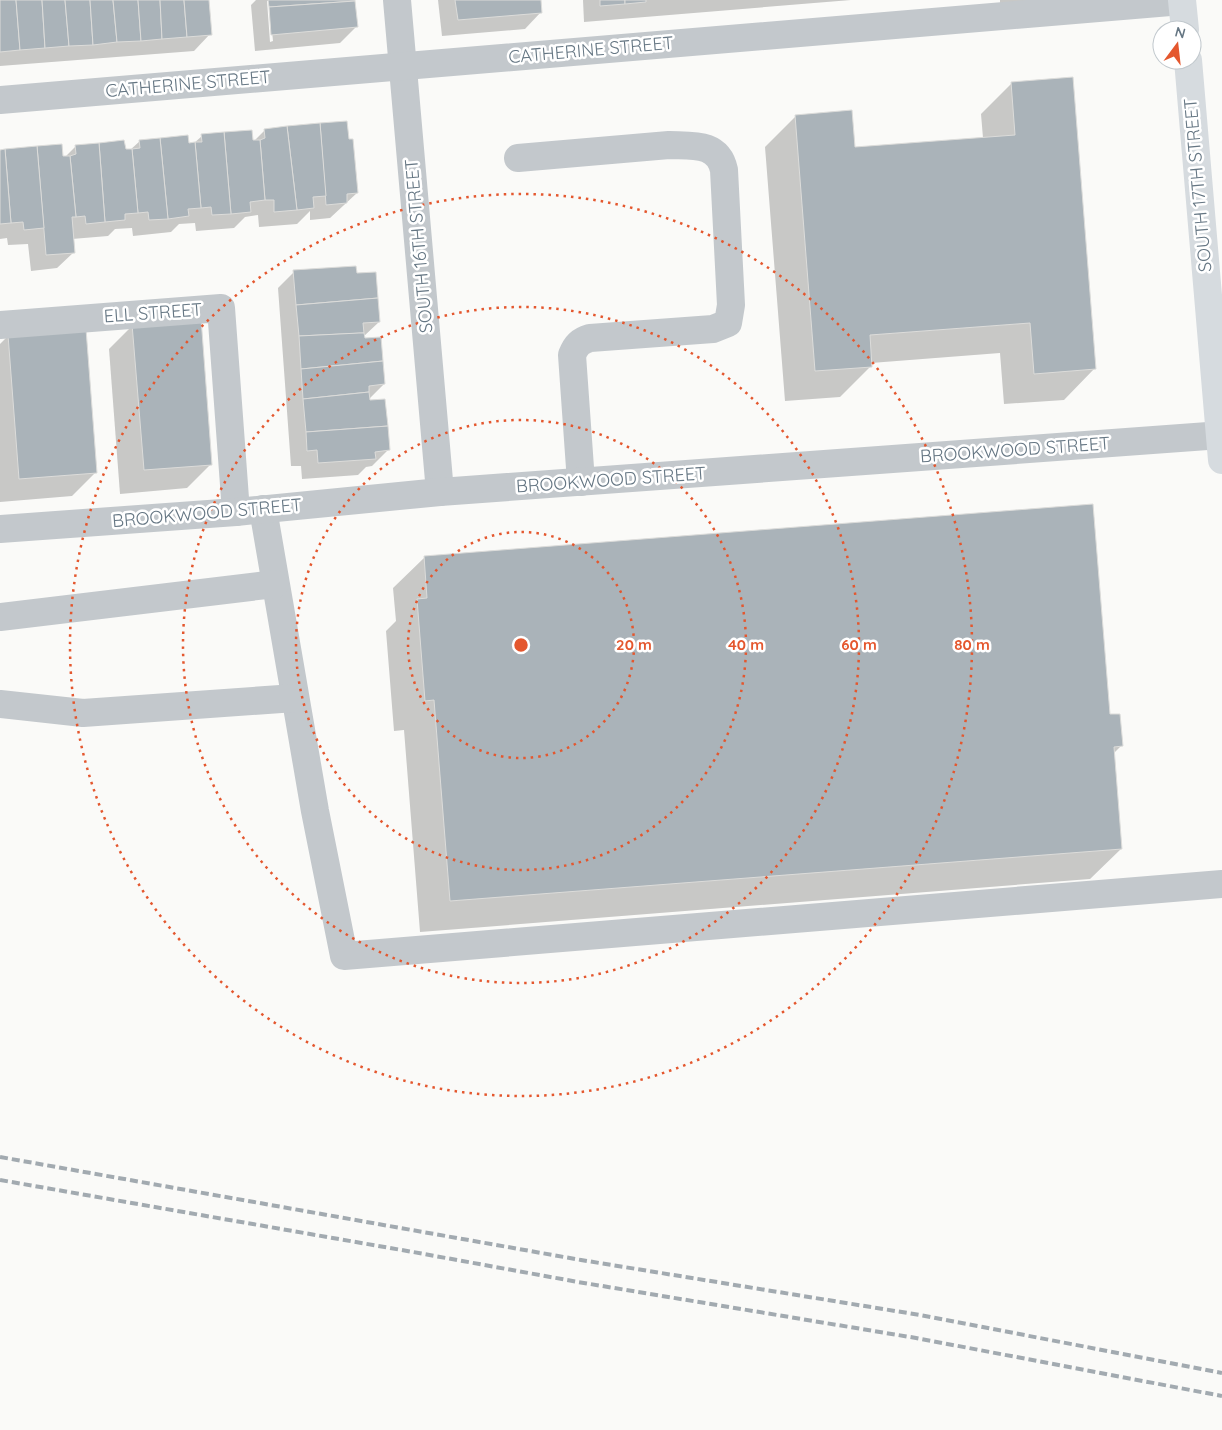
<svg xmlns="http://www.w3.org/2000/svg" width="1222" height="1430" viewBox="0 0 1222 1430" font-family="Quicksand,sans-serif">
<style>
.shadow{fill:#0003;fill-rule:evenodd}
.building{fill:#aab3b9;stroke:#dcdcda}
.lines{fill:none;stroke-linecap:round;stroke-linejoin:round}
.minor{stroke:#c3c8cc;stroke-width:28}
.major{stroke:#d6dbdf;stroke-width:28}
.rail{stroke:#a2aab0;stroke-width:4;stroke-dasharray:8 4;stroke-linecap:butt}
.ring{fill:none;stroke:#e4572e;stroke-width:2.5;stroke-dasharray:2.5 5}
.labels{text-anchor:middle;stroke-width:5;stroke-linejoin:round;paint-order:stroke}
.street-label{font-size:18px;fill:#657683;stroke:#fff}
.centre{fill:#e4572e;stroke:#fff;stroke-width:2.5}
.ring-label{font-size:15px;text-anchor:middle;font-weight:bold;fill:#e4572e;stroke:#fff;stroke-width:5;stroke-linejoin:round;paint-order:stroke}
</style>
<rect width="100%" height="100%" fill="#fafaf8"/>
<g class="shadow">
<path d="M0 0H208L210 34 194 51 0 66Z"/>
<path d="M256 0H354L356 27 340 43 255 51 251 5ZM267 1H269L273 41 270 42Z"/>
<path d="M438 0H540L541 12 525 29 442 36Z"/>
<path d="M583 0H851L584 22Z"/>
<path d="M1000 0H1100L1000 4Z"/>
<path d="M1012 83 1094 369 1064 400 1004 404 1000 353 871 363V366L840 397 785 401 765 147 796 116 854 148 983 138 981 114Z"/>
<path d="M265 130 357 193 330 218 310 220V211L297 224 259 227 258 215 245 217 234 228 196 231 195 223 179 224 171 232 133 236 132 228 115 229 108 236 72 239 74 252 57 268 31 271 28 244 8 245 7 238 0 239V151L62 158 65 157 76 146 130 150 140 141 193 144 202 136 254 141Z"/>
<path d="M294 272 356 274 379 322 363 337 384 384 369 399 388 450 372 466 366 467 358 475 302 479 301 466H291L278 288Z"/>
<path d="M133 325 211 464 187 488 120 494 109 349Z"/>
<path d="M8 336 96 472 72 496 0 502V344Z"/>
<path d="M424 558 1109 716 1121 746 1113 754 1121 849 1090 879 420 932 404 730 394 731 386 631 396 621 393 588Z"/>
</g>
<g class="building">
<path d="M0 0H16L20 50 0 52Z"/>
<path d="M16 0H42L45 48 20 50Z"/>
<path d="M42 0H65L69 46 45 48Z"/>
<path d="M65 0H90L93 45 69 46Z"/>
<path d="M90 0H113L117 42 93 45Z"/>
<path d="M113 0H138L141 41 117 42Z"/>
<path d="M138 0H160L162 39 141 41Z"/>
<path d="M160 0H184L187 37 162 39Z"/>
<path d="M184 0H209L212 35 187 37Z"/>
<path d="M268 0H355V1L269 7Z"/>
<path d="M455 0H541L542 13 458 20Z"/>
<path d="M600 0H625V4L600 6Z"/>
<path d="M625 0H646V2L625 4Z"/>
<path d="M355 1 358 27 271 35 269 7Z"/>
<path d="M1073 77 1096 369 1034 374 1030 323 870 335 872 367 815 371 795 115 852 110 855 147 1015 135 1011 82Z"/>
<path d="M347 121 349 139H353L358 193 347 194V203L326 205 320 123Z"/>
<path d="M320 123 326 196 313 197 314 208 297 210 287 126Z"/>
<path d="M287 126 297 210 274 212V200H265L260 140 265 138 264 129Z"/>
<path d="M252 130 253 140H260L265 200 250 202 251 212 231 214 224 132Z"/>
<path d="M224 132 231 214 212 215 211 207 201 208 195 142H202L201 134Z"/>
<path d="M188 135 189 143 195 142 201 208 188 209 189 216 168 219 160 138Z"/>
<path d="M160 138 168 219 149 220 148 212 138 213 132 149 140 148 139 140Z"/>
<path d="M124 140 126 149H132L138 213 125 214V220L105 222 99 143Z"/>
<path d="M99 143 105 222 86 224 85 216 76 217 70 156 76 154 75 145Z"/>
<path d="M62 144 63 156H70L76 217H72L75 253 46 255 37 146Z"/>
<path d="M37 146 44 228 24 230 23 222 11 223 5 149Z"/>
<path d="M5 149 11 223 0 224V150Z"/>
<path d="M356 266 357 273 376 272 378 298 296 305 293 270Z"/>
<path d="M378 298 380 322 363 323 364 333 299 336 296 305Z"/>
<path d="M201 318 212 465 144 470 132 324Z"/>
<path d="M86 329 97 473 19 479 8 335Z"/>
<path d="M359 333H364L365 338 381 337 383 361 301 369 299 336Z"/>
<path d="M383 361 385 384 369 386V392L303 399 301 369Z"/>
<path d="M369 392 370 400 385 399 388 426 306 432 303 399Z"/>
<path d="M388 426 390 450 375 452 376 459 318 463 317 450 307 451 306 432Z"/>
<path d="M1093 504 1110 714H1120L1123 746 1114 747 1122 849 450 901 434 700 425 701 417 599 427 598 424 556Z"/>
</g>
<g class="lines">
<g class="minor">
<path d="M397 0 440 492"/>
<path d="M0 100 1182 1"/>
<path d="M518 158 669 145C692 146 718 142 724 170L731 305 728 323 713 329 590 338C580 341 576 345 572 355L581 482"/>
<path d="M0 325 221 308 236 512"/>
<path d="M263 509 315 811 344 956 1222 884"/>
<path d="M0 529 236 512 440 492 1222 435"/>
<path d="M0 617 275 584"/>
<path d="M0 704 83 713 295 698"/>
</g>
<g class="major">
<path d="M1182 0 1185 30"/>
<path d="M1188 60 1222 460"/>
</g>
<g class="rail">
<path d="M0 1157 581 1260 920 1315 1222 1373"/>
<path d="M0 1180 413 1252 578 1282 916 1338 1222 1396"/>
</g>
</g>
<g class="ring">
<circle cx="521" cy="645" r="113"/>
<circle cx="521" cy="645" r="225"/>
<circle cx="521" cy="645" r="338"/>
<circle cx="521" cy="645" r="451"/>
</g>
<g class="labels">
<g class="street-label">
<text transform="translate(591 50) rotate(-5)" y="6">CATHERINE STREET</text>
<text transform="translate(188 84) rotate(-5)" y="6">CATHERINE STREET</text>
<text transform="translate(1198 185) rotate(-95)" y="6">SOUTH 17TH STREET</text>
<text transform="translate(419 246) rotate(-95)" y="6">SOUTH 16TH STREET</text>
<text transform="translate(153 313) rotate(-4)" y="6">ELL STREET</text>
<text transform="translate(1015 450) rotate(-4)" y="6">BROOKWOOD STREET</text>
<text transform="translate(611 480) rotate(-4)" y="6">BROOKWOOD STREET</text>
<text transform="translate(207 513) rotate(-5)" y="6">BROOKWOOD STREET</text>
</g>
</g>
<circle cx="521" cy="645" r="8" class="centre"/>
<g class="ring-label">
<text x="634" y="650">20 m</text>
<text x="746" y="650">40 m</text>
<text x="859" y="650">60 m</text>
<text x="972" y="650">80 m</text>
</g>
<g transform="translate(1177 45) rotate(15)"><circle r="24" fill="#ffffff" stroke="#c1c8cd"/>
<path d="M0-4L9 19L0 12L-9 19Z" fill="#e4572e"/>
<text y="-8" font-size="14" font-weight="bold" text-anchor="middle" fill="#657683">N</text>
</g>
</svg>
